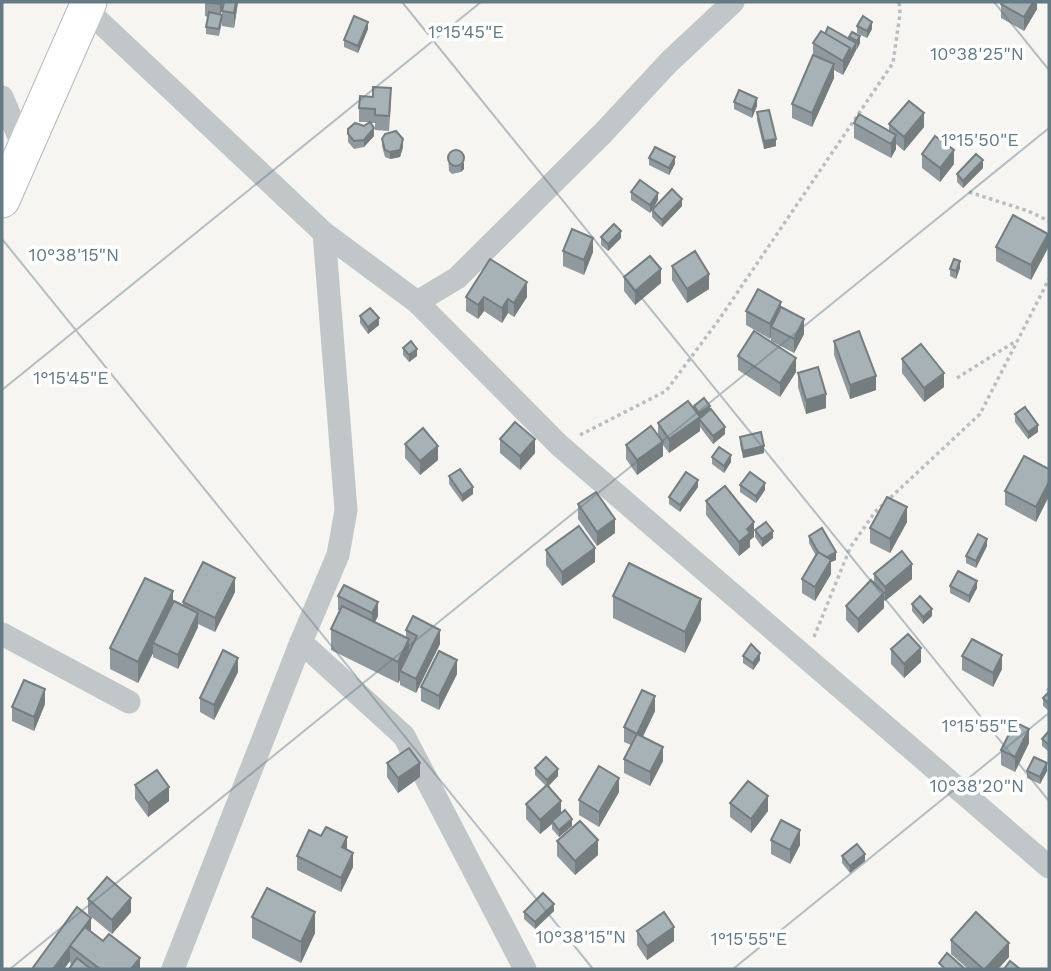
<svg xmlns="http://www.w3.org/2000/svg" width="1051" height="971" viewBox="0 0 1051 971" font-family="'Work Sans',sans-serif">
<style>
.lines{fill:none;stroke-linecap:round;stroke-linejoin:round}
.highway-casing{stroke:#b4b8bb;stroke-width:37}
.path{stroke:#bbbec0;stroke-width:3.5;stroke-dasharray:3.5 3.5;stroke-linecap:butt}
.minor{stroke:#c1c6c8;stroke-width:23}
.highway{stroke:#fff;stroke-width:35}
.wall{fill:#90999d}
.shaded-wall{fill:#757d7f}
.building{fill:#a7b2b6;stroke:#757d7f;stroke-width:2}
.ticks{fill:none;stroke:#647a84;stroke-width:2;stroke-opacity:0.45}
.ticks-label{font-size:18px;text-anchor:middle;fill:#647a84;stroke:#fff;stroke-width:7;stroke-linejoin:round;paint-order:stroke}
</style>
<rect width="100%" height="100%" fill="#f6f5f2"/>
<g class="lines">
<defs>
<path id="highway" d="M2 200 89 2"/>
</defs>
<use href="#highway" class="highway-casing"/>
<g class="path">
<path d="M969 192 1028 211 1049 221"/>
<path d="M957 378 1016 341"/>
<path d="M580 435 666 391 718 321 893 63 900 14 899 2"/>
<path d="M814 637 850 548 875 512 980 414 1049 279"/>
<path d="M1047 691 1049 689"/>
</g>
<g class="minor">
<path d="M86 9 324 233 417 302 559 445 1049 867"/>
<path d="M2 97 24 149"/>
<path d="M417 302 457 278 603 133 669 62 733 2"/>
<path d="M2 634 129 702"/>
<path d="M301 642 404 736 525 969"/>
<path d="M173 969 301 642 338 555 346 510 324 233"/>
</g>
<use href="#highway" class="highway"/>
</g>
<g class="wall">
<path d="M205 2H223L221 15 222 22 219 36 206 34V27L208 17 205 16Z"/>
<path d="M224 2H238L234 28 222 26V11Z"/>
<path d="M1037 2V9L1024 31 1001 18V4Z"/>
<path d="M857 26 872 29 867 38 857 33Z"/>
<path d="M368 29 358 53 344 47V40Z"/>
<path d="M825 34 849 39V37L860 43 843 75 834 70V78L812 127 792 118V104L813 55V43Z"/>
<path d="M734 102 757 106 752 118 734 109Z"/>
<path d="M391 103 389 131 375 130V123H370L374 136 364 147 354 149 348 142V129L364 126 369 122H359V108Z"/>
<path d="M757 112 776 146 764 149 757 120Z"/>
<path d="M854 123 889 131V124L924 127 904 151 896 144V149L891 158 854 138Z"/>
<path d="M382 139 403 147 400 157 390 159 385 157 382 146Z"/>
<path d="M451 151 464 169 461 172 452 174 449 171 448 155Z"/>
<path d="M922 154 954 164 940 182 922 168Z"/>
<path d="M649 158 675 164 669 175 649 165Z"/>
<path d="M983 168 963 188 957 182V174Z"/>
<path d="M631 192 658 200 652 210 682 206 662 227 652 217V210L650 213 631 200Z"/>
<path d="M601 237 621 238 608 251 601 245Z"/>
<path d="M996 247 1048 248 1031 280 996 261Z"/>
<path d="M563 251 593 252 584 275 563 266Z"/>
<path d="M672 266 709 289 687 303 672 280Z"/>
<path d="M960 268 956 279 950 276V269Z"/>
<path d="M624 277 661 283 635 305 624 291Z"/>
<path d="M466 297H527L514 317 508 313 502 323 484 311 478 319 466 311Z"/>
<path d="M781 307 804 334 794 353 771 341V336L770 339 746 325V311Z"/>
<path d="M360 316 379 325 368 334 360 323Z"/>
<path d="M834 341 876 390 850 399 834 355Z"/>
<path d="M403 348 417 356 409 362 403 355Z"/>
<path d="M738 356 796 372 780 397 738 370Z"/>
<path d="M902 359 944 387 924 402 902 373Z"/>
<path d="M798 373 826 408 806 414 798 387Z"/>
<path d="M694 406 710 410 725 434 713 444 700 427V431L669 453 663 445V456L637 475 626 459V445L658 435V423L694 409Z"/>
<path d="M1015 414 1038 432 1028 439 1015 422Z"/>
<path d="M740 437 764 453 743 458 740 444Z"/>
<path d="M500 439 535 453 520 470 500 453Z"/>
<path d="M405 444 438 460 420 475 405 458Z"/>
<path d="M712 457 731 462 724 473 712 464Z"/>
<path d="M1049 469V496L1036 522 1005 505V491Z"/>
<path d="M449 476 473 494 462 502 449 484Z"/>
<path d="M740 485 765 490 756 503 740 492Z"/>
<path d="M698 487 680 512 669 504V497Z"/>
<path d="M706 501 754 537 750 540V547L739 556 706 515Z"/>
<path d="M578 504 615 533 597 546 578 519Z"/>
<path d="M907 522 890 553 870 543V528Z"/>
<path d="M755 530 773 538 762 547 755 537Z"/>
<path d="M809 536 836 560 831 562V574L815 601 802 593V579L816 556 809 543Z"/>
<path d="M987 546 976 568 966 563V556Z"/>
<path d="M546 550 595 562 562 586 546 565Z"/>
<path d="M874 574 912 579 885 601 884 600V608L858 633 846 620V606L874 584Z"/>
<path d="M344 585 378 616 375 622 406 638V630L440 644 416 693 400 685V680L398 683 331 650V629L340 611 338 610V596Z"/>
<path d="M950 586 977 588 969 603 950 593Z"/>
<path d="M235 592 215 632 198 624V627L178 669 153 657V653L138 683 110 669V648L173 602 183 605V602Z"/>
<path d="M613 596 701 620 685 653 613 618Z"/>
<path d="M912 604 932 616 923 624 912 611Z"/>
<path d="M891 649 921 662 904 678 891 664Z"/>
<path d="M743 656 760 660 753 670 743 663Z"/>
<path d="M962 656 1002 669 993 687 962 670Z"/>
<path d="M238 672 214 720 200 712V698Z"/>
<path d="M457 674 439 710 421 701V687Z"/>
<path d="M1049 692V711L1043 706V698Z"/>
<path d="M45 704 34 731 12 721V707Z"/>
<path d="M655 711 643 737 663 761 650 786 624 773V759L631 745 624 742V727Z"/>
<path d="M1049 731V752L1042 746V739Z"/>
<path d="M1029 743 1015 772 1001 765V750Z"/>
<path d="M387 763 420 777 398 793 387 777Z"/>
<path d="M535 768 558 776 548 787 561 814 572 826 559 837 552 829V824L540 834 526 819V804L546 786 535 775Z"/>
<path d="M1027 771H1047L1040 784 1027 778Z"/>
<path d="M135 785 169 801 148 817 135 799Z"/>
<path d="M619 792 599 827 579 815V800Z"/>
<path d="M730 803 768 811 751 833 730 817Z"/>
<path d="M771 840 800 845 790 864 771 854Z"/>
<path d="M557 841 598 855 575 875 557 856Z"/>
<path d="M347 849 353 867 341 892 297 870V856Z"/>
<path d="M842 856 865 861 850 873 842 863Z"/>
<path d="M88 899 131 912 112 934 88 914Z"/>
<path d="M554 911 535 929 524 919V912Z"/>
<path d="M252 917 315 933 301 963 252 938Z"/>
<path d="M91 931 140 969H69L71 967 70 961 64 969H32Z"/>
<path d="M637 931 674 941 647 960 637 945Z"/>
<path d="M951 940 1009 957 998 969H968L951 954Z"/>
</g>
<g class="shaded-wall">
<path d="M221 2H223L220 19V4Z"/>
<path d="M236 2H238L234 28V13Z"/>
<path d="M1033 2H1037V9L1024 31V17Z"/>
<path d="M368 22V29L358 53V46Z"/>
<path d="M872 22V29L867 38V31Z"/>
<path d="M860 36V43L857 49V41Z"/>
<path d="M856 43V50L843 75V61L850 48Z"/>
<path d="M834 64V78L812 127V113Z"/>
<path d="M757 98V106L752 118V110Z"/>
<path d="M924 113V127L904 151V137Z"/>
<path d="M374 128V136L364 147V140Z"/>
<path d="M896 135V149L891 158V144Z"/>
<path d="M403 139V147L400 157 390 159V152Z"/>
<path d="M776 139V146L764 149V141Z"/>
<path d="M954 150V164L940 182V168Z"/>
<path d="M675 157V164L669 175V168Z"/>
<path d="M983 160V168L963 188V181Z"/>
<path d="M464 162V169L461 172V165Z"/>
<path d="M658 193V200L650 213V205Z"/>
<path d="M682 199V206L662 227V220Z"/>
<path d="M621 231V238L608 251V244Z"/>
<path d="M1048 234V248L1031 280V265Z"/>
<path d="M593 238V252L584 275V260Z"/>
<path d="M960 261V268L956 279V271Z"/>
<path d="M661 269V283L635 305V291Z"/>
<path d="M709 274V289L687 303V289Z"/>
<path d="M527 282V297L514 317V303Z"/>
<path d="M484 297V311L478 319V305Z"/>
<path d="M508 299V313L502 323V308Z"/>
<path d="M781 302V317L771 327V336L770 339V324Z"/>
<path d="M379 318V325L368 334V327Z"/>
<path d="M804 319V334L794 353V339Z"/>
<path d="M417 349V356L409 362V355Z"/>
<path d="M796 358V372L780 397V383Z"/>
<path d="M944 373V387L924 402V388Z"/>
<path d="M876 376V390L850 399V385Z"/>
<path d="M826 394V408L806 414V400Z"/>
<path d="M710 406V413L700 420V431L669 453V439L699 417V413Z"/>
<path d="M1038 425V432L1028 439V432Z"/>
<path d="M725 427V434L713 444V436Z"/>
<path d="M535 439V453L520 470V456Z"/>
<path d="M663 442V456L637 475V460Z"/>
<path d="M438 446V460L420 475V461Z"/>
<path d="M764 446V453L743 458V451Z"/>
<path d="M731 455V462L724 473V466Z"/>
<path d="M698 480V487L680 512V505Z"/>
<path d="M1049 482V496L1036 522V507Z"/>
<path d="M765 483V490L756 503V496Z"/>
<path d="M473 487V494L462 502V495Z"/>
<path d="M907 507V522L890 553V539Z"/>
<path d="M615 519V533L597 546V532Z"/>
<path d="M754 522V537L750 540V547L739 556V542L747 529Z"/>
<path d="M773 531V538L762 547V539Z"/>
<path d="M987 539V546L976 568V561Z"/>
<path d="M595 548V562L562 586V572Z"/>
<path d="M836 552V560L831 562V574L815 601V587L822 560Z"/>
<path d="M912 564V579L885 601V587Z"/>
<path d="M235 578V592L215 632V618Z"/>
<path d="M977 581V588L969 603V596Z"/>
<path d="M173 591V612L153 643V653L138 683V662Z"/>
<path d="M884 593V608L858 633V619Z"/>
<path d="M701 599V620L685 653V632Z"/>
<path d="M378 602V616L372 627V613Z"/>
<path d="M932 609V616L923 624V617Z"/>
<path d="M198 613V627L178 669V655Z"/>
<path d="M440 630V644L416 693V679Z"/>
<path d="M409 639V661L400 671V680L398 683V662Z"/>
<path d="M921 648V662L904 678V664Z"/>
<path d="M760 653V660L753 670V663Z"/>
<path d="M1002 655V669L993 687V673Z"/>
<path d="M238 658V672L214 720V705Z"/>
<path d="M457 660V674L439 710V696Z"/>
<path d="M45 689V704L34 731V717Z"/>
<path d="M655 696V711L637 748V734Z"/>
<path d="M1029 729V743L1015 772V757Z"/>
<path d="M663 747V761L650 786V772Z"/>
<path d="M420 763V777L398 793V778Z"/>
<path d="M1047 763V771L1040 784V777Z"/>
<path d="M558 769V776L547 787V780Z"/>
<path d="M619 778V792L599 827V812Z"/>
<path d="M169 787V801L148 817V803Z"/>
<path d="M768 796V811L751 833V819Z"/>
<path d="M561 801V815L552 821V824L540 834V820Z"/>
<path d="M572 819V826L559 837V830Z"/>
<path d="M800 830V845L790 864V850Z"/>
<path d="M347 837V852L342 847Z"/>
<path d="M598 840V855L575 875V861Z"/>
<path d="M353 853V867L341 892V878Z"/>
<path d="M865 854V861L850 873V866Z"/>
<path d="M131 898V912L112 934V920Z"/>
<path d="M554 904V911L535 929V922Z"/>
<path d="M315 912V933L301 963V942Z"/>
<path d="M91 918V932L70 946Z"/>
<path d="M674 927V941L647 960V946Z"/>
<path d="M1009 943V957L998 969H985Z"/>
<path d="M70 946V961L64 969H53Z"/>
<path d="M140 958V969H131Z"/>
</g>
<g class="building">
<path d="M205 2H221L220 4Z"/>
<path d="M224 2H236L234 13 222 11Z"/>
<path d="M1002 2H1033L1024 17 1001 4Z"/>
<path d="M209 12 222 15 219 29 206 27Z"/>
<path d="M354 16 368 22 358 46 344 40Z"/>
<path d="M863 16 872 22 867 31 857 26Z"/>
<path d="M828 27 856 43 850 54V48L825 34Z"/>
<path d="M821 31 850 48 843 61 813 43Z"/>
<path d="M852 32 860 36 857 41 849 37Z"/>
<path d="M813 55 834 64 812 113 792 104Z"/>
<path d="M373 87 391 88 389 116 375 115V109L359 108 360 96 373 97Z"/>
<path d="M739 90 757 98 752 110 734 102Z"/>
<path d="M909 101 924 113 904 137 889 124Z"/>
<path d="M769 110 776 139 764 141 757 112Z"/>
<path d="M859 114 896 135 891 144 854 123Z"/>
<path d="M370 122 374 128 364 140 354 141 348 134V129L355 123 364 126Z"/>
<path d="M396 131 403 139 400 150 390 152 385 150 382 139 385 134Z"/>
<path d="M935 136 954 150 940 168 922 154Z"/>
<path d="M655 147 675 157 669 168 649 158Z"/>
<circle cx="456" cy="158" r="8"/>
<path d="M976 154 983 160 963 181 957 174Z"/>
<path d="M640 180 658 193 650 205 631 192Z"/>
<path d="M672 189 682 199 662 220 652 210Z"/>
<path d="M1013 215 1048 234 1031 265 996 247Z"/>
<path d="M614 224 621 231 608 244 601 237Z"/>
<path d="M572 229 593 238 584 260 563 251Z"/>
<path d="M695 251 709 274 687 289 672 266Z"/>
<path d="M650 256 661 269 635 291 624 277Z"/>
<path d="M490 259 527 282 514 303 508 299 502 308 484 297 478 305 466 297Z"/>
<path d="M954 259 960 261 956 271 950 269Z"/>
<path d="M758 289 781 302 770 324 746 311Z"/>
<path d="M781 307 804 319 794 339 771 327Z"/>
<path d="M370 308 379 318 368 327 360 316Z"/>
<path d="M754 331 796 358 780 383 738 356Z"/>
<path d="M859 331 876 376 850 385 834 341Z"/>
<path d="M411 341 417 349 409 355 403 348Z"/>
<path d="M921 344 944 373 924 388 902 359Z"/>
<path d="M818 367 826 394 806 400 798 373Z"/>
<path d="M704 398 710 406 699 413 694 406Z"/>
<path d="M688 401 700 417 669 439 658 423Z"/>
<path d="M1025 407 1038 425 1028 432 1015 414Z"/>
<path d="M711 409 725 427 713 436 699 419Z"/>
<path d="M515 422 535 439 520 456 500 439Z"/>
<path d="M651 426 663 442 637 460 626 445Z"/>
<path d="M423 428 438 446 420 461 405 444Z"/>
<path d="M761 432 764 446 743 451 740 437Z"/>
<path d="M719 447 731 455 724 466 712 457Z"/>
<path d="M1024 456 1049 469V482L1036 507 1005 491Z"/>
<path d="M460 469 473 487 462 495 449 476Z"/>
<path d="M686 472 698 480 680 505 669 497Z"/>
<path d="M750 472 765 483 756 496 740 485Z"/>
<path d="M725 486 754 522 747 529 750 533 739 542 706 501Z"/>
<path d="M596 492 615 519 597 532 578 504Z"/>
<path d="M887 497 907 507 890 539 870 528Z"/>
<path d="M766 522 773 531 762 539 755 530Z"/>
<path d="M579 526 595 548 562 572 546 550Z"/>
<path d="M822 528 836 552 827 557 818 552 809 536Z"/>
<path d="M978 534 987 539 976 561 966 556Z"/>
<path d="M902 551 912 564 885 587 874 574Z"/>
<path d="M818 552 831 560 815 587 802 579Z"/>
<path d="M203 562 235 578 215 618 183 602Z"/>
<path d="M629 563 701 599 685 632 613 596Z"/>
<path d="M958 571 977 581 969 596 950 586Z"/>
<path d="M145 578 173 591 138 662 110 648Z"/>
<path d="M871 580 884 593 858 619 846 606Z"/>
<path d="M344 585 378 602 372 613 338 596Z"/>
<path d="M920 596 932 609 923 617 912 604Z"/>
<path d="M174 601 198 613 178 655 153 643Z"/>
<path d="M342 606 409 639 398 662 331 629Z"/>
<path d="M413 616 440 630 416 679 400 671 417 636 406 630Z"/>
<path d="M908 634 921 648 904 664 891 649Z"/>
<path d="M972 639 1002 655 993 673 962 656Z"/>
<path d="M751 644 760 653 753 663 743 656Z"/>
<path d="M223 650 238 658 214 705 200 698Z"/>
<path d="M439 651 457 660 439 696 421 687Z"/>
<path d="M24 680 45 689 34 717 12 707Z"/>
<path d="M642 690 655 696 637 734 663 747 650 772 624 759 637 734 624 727Z"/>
<path d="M1049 692V704L1043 698Z"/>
<path d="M1015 722 1029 729 1015 757 1001 750Z"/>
<path d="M1049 731V745L1042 739Z"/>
<path d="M409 748 420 763 398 778 387 763Z"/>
<path d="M546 757 558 769 547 780 535 768Z"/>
<path d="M1034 757 1047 763 1040 777 1027 771Z"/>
<path d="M599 766 619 778 599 812 579 800Z"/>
<path d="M157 770 169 787 148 803 135 785Z"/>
<path d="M748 781 768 796 751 819 730 803Z"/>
<path d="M547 785 561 801 540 820 526 804Z"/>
<path d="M565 810 572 819 559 830 552 821Z"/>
<path d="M781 820 800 830 790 850 771 840Z"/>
<path d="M580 821 598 840 575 861 557 841Z"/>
<path d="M326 827 347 837 342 847 353 853 341 878 297 856 309 830 321 836Z"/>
<path d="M857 844 865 854 850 866 842 856Z"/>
<path d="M107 877 131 898 112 920 88 899Z"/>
<path d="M267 888 315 912 301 942 252 917Z"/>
<path d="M543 893 554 904 535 922 524 912Z"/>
<path d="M77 907 91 918 53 969H32Z"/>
<path d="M664 912 674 927 647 946 637 931Z"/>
<path d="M976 912 1009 943 985 969H983L951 940Z"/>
<path d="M85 927 103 941 109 934 140 958 131 969H100L70 946Z"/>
<path d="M947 953 965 969H945L939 963Z"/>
<path d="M77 958 91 969H69Z"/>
<path d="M1010 961 1020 969H1004Z"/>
</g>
<path class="ticks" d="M402 2 1049 801M994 2 1049 70M2 239 593 969M2 390 481 2M10 969 1049 128M733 969 1049 713"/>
<g class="ticks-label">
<text x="466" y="38">1°15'45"E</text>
<text x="977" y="60">10°38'25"N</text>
<text x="980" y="146">1°15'50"E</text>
<text x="74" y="261">10°38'15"N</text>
<text x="71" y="384">1°15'45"E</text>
<text x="980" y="732">1°15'55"E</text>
<text x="977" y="792">10°38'20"N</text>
<text x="581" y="943">10°38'15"N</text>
<text x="749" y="945">1°15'55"E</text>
</g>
<rect width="1051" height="971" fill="none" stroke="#647a84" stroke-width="7"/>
</svg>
